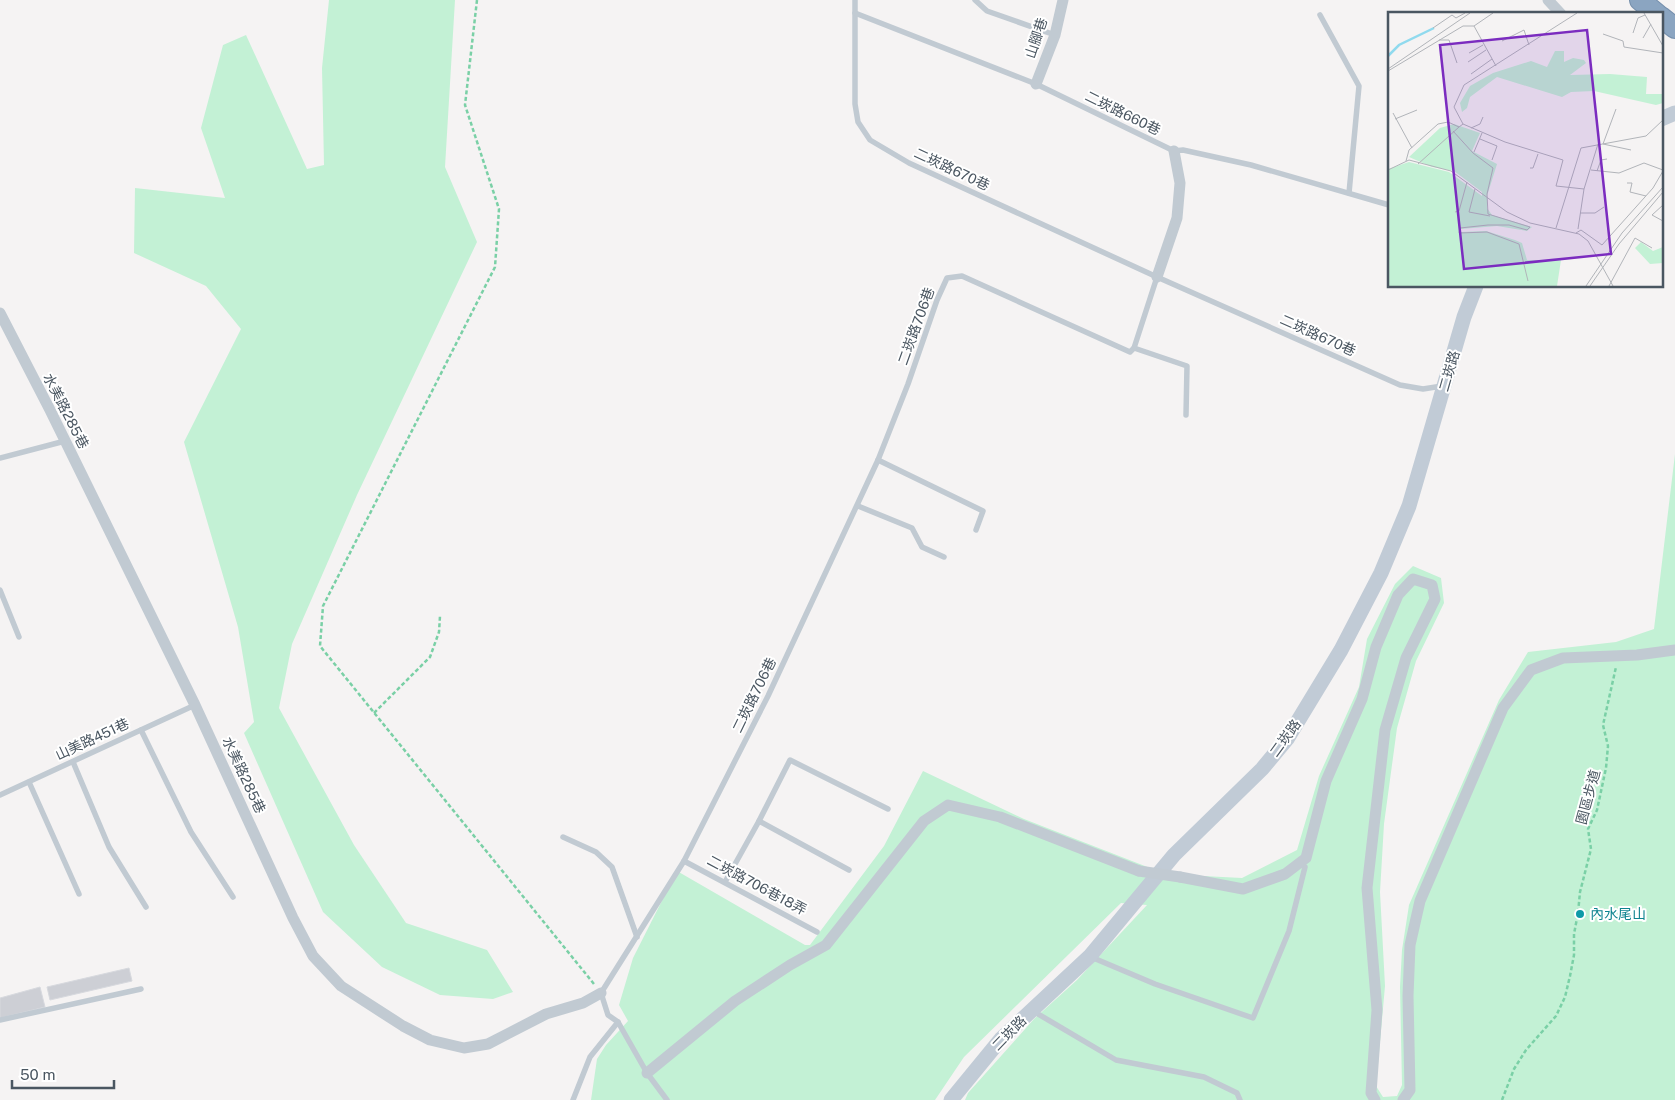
<svg xmlns="http://www.w3.org/2000/svg" width="1675" height="1100" viewBox="0 0 1675 1100" font-family="'Public Sans','Noto Sans TC',sans-serif">
<style>
.green{fill:#c3f1d5}
.building{fill:#cdcfd5;stroke:#d7d9de}
.lines{fill:none;stroke-linecap:round;stroke-linejoin:round}
.highway-casing{stroke:#7690ad;stroke-width:22}
.path{stroke:#7ad0a6;stroke-width:2.5;stroke-dasharray:4 2.5;stroke-linecap:butt}
.lane{stroke:#c1cad2;stroke-width:5.5}
.street{stroke:#c1cad2;stroke-width:11}
.secondary{stroke:#c1cbd6;stroke-width:15}
.highway{stroke:#8ba5c1;stroke-width:20}
.street-bridge{stroke:#c1cad2;stroke-width:11}
.culture-dot{fill:#0f9aa8;stroke:#fff;stroke-width:2}
.labels{text-anchor:middle;stroke-width:4;stroke-linejoin:round;paint-order:stroke}
.street-label{font-size:14px;fill:#4a5661;stroke:#fff}
.culture-label{font-size:14px;fill:#0d838f;stroke:#fff;text-anchor:start}
.inset-river{fill:none;stroke:#90daee;stroke-width:2.5}
.inset-road{fill:none;stroke:#b1b4b9;stroke-width:1}
.view{fill:#7b2cbf;fill-opacity:0.15;stroke:#7b2cbf;stroke-width:2.5}
.inset-edge{fill:none;stroke:#4a5661;stroke-width:2.5}
</style>
<rect width="100%" height="100%" fill="#f5f3f3"/>
<g class="green">
<path d="M329 0H455L445 167 477 242 357 495 292 644 279 708 354 845 406 923 487 950 513 992 493 999 440 995 382 967 323 912 244 733 254 722 238 627 184 442 241 329 206 286 134 253 135 188 225 198 201 128 223 45 246 35 307 169 324 165 322 68Z"/>
<path d="M1675 454V1100H965L968 1093 1034 1019 1077 980 1147 905 1121 903 964 1057 935 1100H591L597 1059 606 1045 628 1021 619 1005 633 958 677 871 805 945H810L884 846 923 771 1024 819 1150 868 1184 875 1242 878 1297 850 1319 776 1359 687 1367 639 1395 584 1413 566 1441 578 1444 603 1416 661 1397 728 1384 824 1380 892 1385 986 1376 1086 1383 1097 1397 1096 1402 1085 1400 987 1402 950 1409 905 1499 700 1528 652 1616 642 1654 629Z"/>
</g>
<g class="building">
<path d="M129 968 132 981 50 1000 47 987Z"/>
<path d="M40 987 45 1007 0 1018V998Z"/>
</g>
<g class="lines">
<defs>
<g id="highway">
<path d="M1640 0 1657 14"/>
<path d="M1661 17 1675 28"/>
</g>
</defs>
<use href="#highway" class="highway-casing"/>
<g class="path">
<path d="M477 0 465 105 499 209 495 267 323 606 320 646 594 984"/>
<path d="M374 713 430 657 439 632 440 616"/>
<path d="M1502 1100 1514 1069 1526 1050 1556 1016 1565 997 1570 976 1574 955V934L1578 913 1580 892 1591 849 1588 829 1597 810 1606 768 1608 746 1603 725 1616 667"/>
</g>
<g class="lane">
<path d="M855 0V104L858 122 870 140 909 163 1157 277 1400 385 1423 389 1442 386"/>
<path d="M975 0 987 11 1055 35"/>
<path d="M855 13 1036 84 1174 151 1183 150 1251 165 1389 205"/>
<path d="M1320 15 1359 86 1349 193"/>
<path d="M1134 348 1187 366 1186 415"/>
<path d="M0 458 65 441"/>
<path d="M878 460 983 511 976 530"/>
<path d="M858 506 912 528 922 547 944 557"/>
<path d="M0 590 19 637"/>
<path d="M141 730 191 832 233 897"/>
<path d="M73 762 109 847 146 907"/>
<path d="M29 782 79 894"/>
<path d="M0 795 195 705"/>
<path d="M759 821 849 870"/>
<path d="M563 837 596 852 612 867 637 937"/>
<path d="M684 861 817 932"/>
<path d="M725 882 759 821 790 760 888 809"/>
<path d="M1091 957 1155 984 1253 1018 1289 931 1305 867"/>
<path d="M1033 1011 1116 1060 1204 1077 1237 1093 1240 1100"/>
<path d="M0 1020 141 989"/>
<path d="M573 1100 590 1057 618 1022"/>
<path d="M667 1100 647 1073 618 1022 608 1015 601 993 684 861 768 696 878 460 908 384 937 300 947 278 962 276 1130 352 1134 348 1157 277"/>
</g>
<g class="street">
<path d="M1548 0 1561 14"/>
<path d="M1036 84 1055 35 1063 0"/>
<path d="M1157 277 1177 218 1180 183 1174 151"/>
<path d="M0 313 50 410 195 705 293 918 313 956 341 986 403 1026 430 1040 464 1048 488 1044 546 1014 583 1003 601 993"/>
<path d="M1180 877 1243 889 1285 874 1306 858 1326 781 1362 699 1376 647 1398 595 1413 579 1432 585 1435 599 1406 658 1385 730 1367 888 1377 1010 1371 1093 1375 1100"/>
<path d="M647 1073 735 1001 790 965 826 945 924 821 948 805 1000 817 1139 871"/>
<path d="M1403 1100 1410 1090 1408 996 1410 945 1420 901 1503 708 1531 670 1563 658 1637 655 1675 650"/>
</g>
<g class="secondary">
<path d="M1661 119 1675 113"/>
<path d="M951 1100 1001 1039 1090 956 1174 855 1262 769 1287 739 1341 650 1381 573 1409 506 1464 317 1476 286"/>
</g>
<use href="#highway" class="highway"/>
<path class="street-bridge" d="M1139 871 1180 877"/>
</g>
<circle class="culture-dot" cx="1580" cy="914" r="5"/>
<g class="labels">
<g class="street-label">
<text transform="translate(1036 38) rotate(-72)" y="5">山腳巷</text>
<text transform="translate(1123 113) rotate(26)" y="5">二崁路660巷</text>
<text transform="translate(952 169) rotate(25)" y="5">二崁路670巷</text>
<text transform="translate(916 326) rotate(-70)" y="5">二崁路706巷</text>
<text transform="translate(1318 335) rotate(24)" y="5">二崁路670巷</text>
<text transform="translate(1449 371) rotate(-74)" y="5">二崁路</text>
<text transform="translate(66 411) rotate(63)" y="5">水美路285巷</text>
<text transform="translate(754 695) rotate(-64)" y="5">二崁路706巷</text>
<text transform="translate(1285 738) rotate(-54)" y="5">二崁路</text>
<text transform="translate(92 739) rotate(-25)" y="5">山美路451巷</text>
<text transform="translate(244 775) rotate(65)" y="5">水美路285巷</text>
<text transform="translate(1588 797) rotate(-75)" y="5">園區步道</text>
<text transform="translate(757 885) rotate(28)" y="5">二崁路706巷18弄</text>
<text transform="translate(1009 1033) rotate(-46)" y="5">二崁路</text>
</g>
<g class="culture-label">
<text x="1590" y="919">內水尾山</text>
</g>
</g>
<g transform="translate(1388 12)">
<rect width="275" height="275" fill="#f5f3f3"/>
<path d="M167 39H176V50L185 46 196 48 198 51 182 63 222 62 259 65 258 82H275V91L268 93 206 79 183 80 174 85 109 65 82 85 79 96 74 100 72 91 82 74 105 61 143 49 159 55ZM66 112 92 121 84 139 109 152 99 184V196L104 203 144 215 139 219 109 214 73 217 72 220 98 219 127 228 134 231 139 248H173L169 274H0V157L21 150 61 160 94 184V180L66 159 44 155 21 145 52 116ZM253 230 265 239 275 235V251L262 252 247 236Z" fill="#c3f1d5"/>
<path class="inset-river" d="M0 44 11 33 46 16"/>
<path class="inset-road" d="M256 1 275 34M86 14 108 54M45 16 64 3 68 6 77 1M245 21 250 6 257 3M215 22 235 29 236 35 275 41M255 26 263 12M51 28H61L69 51M114 29 136 18 141 33M81 41 95 33M80 50 98 38M0 57 82 1M0 59 75 14H86L105 1M83 62 104 47M228 97 215 132 243 138M5 101 24 136M7 107 29 98M75 112 66 95 76 73 189 1M83 116 92 112 95 105M65 119 85 141 105 156 99 182 100 202 142 215 139 218 121 213H100L72 216 71 221 99 220 131 232 140 269M92 127 109 134 104 148M86 140 94 121M18 149 21 138 50 112 60 110 71 115 75 112 117 130 175 148 168 174 196 177M30 152 71 115M142 156H145L150 142M0 158 21 148 63 159 119 200 142 211 191 222 200 229 225 274M203 158 231 161 256 151 275 158M209 159 213 148 219 147M239 171H244L242 180 258 184M87 177 81 200 102 204M275 193 264 203 275 209M67 200 71 199 79 170M192 201H207L216 195M168 216 193 136 258 124 275 108M190 217 196 177 210 132M188 221 193 218 214 233 265 176 275 159M198 274 234 221 275 175M202 274 231 232 275 180M221 274 247 226 264 236"/>
<path class="view" d="M199 18 223 242 76 257 52 33Z"/>
<rect width="275" height="275" class="inset-edge"/>
</g>
<path d="M12 1080v8h102v-8" fill="none" stroke="#4a5661" stroke-width="2.5"/>
<text x="20" y="1080" font-size="15" fill="#4a5661" stroke="#ffffff" stroke-width="4" paint-order="stroke">50 m</text>
</svg>
